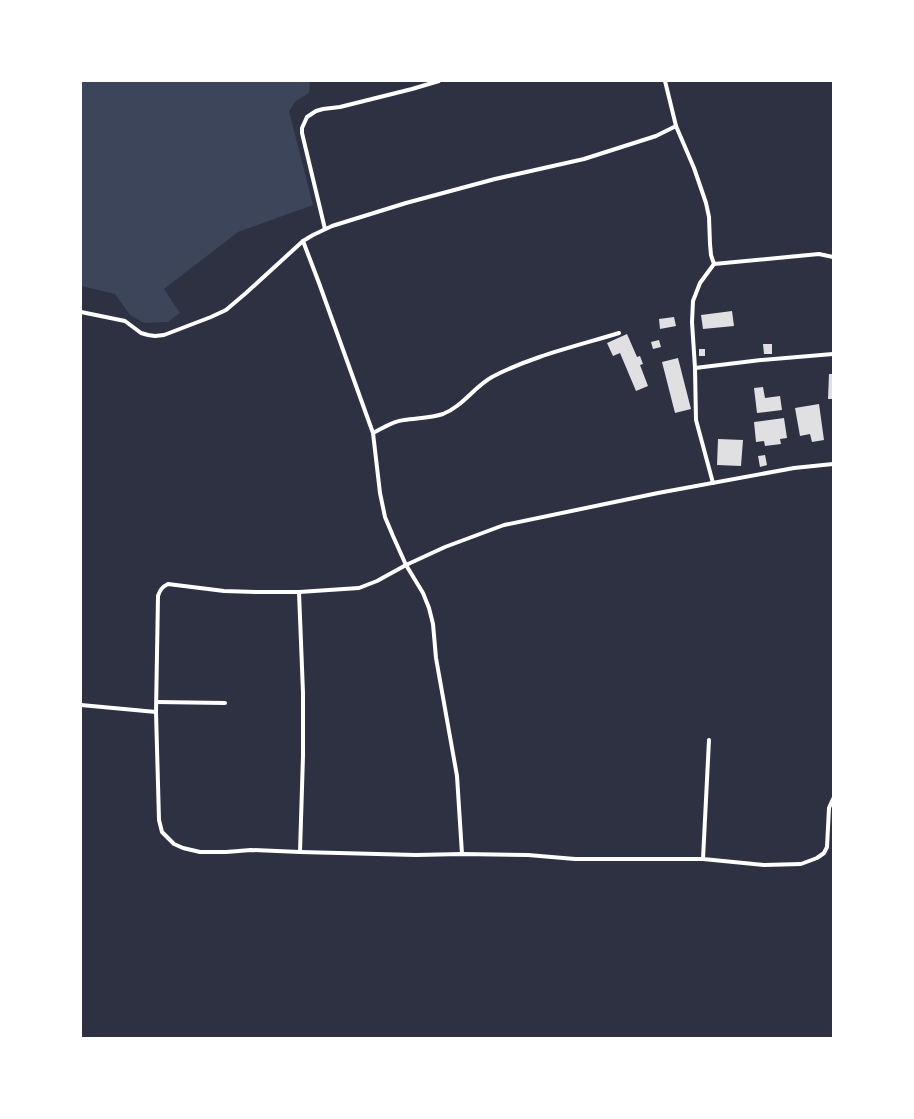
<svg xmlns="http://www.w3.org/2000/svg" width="914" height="1119" viewBox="0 0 914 1119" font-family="'Golos Text',sans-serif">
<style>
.green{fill:#3c4559}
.building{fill:#e0e0e3}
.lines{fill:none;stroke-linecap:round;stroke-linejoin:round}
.minor{stroke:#fff;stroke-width:4}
</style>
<rect width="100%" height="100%" fill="#2d3142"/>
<path class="green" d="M81 81H310L309 93 296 101 289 111 313 205 238 232 164 289 180 313 168 322 144 323 130 315 115 294 81 286Z"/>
<g class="building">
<path d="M732 311 734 326 703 329 701 315Z"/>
<path d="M674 317 676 326 660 329 659 319Z"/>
<path d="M627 334 637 357 640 356 643 364 640 365 648 386 636 391 620 353 613 356 607 343Z"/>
<path d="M659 340 661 347 653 349 651 342Z"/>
<path d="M763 344H772V354H764Z"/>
<rect x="699" y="349" width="6" height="7"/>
<path d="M678 358 691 409 675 413 662 362Z"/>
<path d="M829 374H833V399H828Z"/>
<path d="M763 387 765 398 780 396 782 410 757 413 754 388Z"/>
<path d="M819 404 824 440 812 442 810 434 800 436 795 408Z"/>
<path d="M784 418 787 438 780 439 781 444 765 446 764 441 756 442 754 422Z"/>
<path d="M718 439 743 440 741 466 717 465Z"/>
<path d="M765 455 767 465 760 467 758 456Z"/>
</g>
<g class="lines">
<g class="minor">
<path d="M665 81 676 126 694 168 706 203 709 217 710 244 711 255 714 264 819 254 833 257"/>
<path d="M325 229 302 133V128L307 117 316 111 323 109 340 107 412 89 439 81"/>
<path d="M81 312 125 321 141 333 148 335 155 336 164 335 211 317 226 310 246 293 303 241"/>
<path d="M695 368 761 360 833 354"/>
<path d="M373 433C383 428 393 421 404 420 417 418 431 418 443 414 463 406 474 387 492 377 532 356 577 346 619 333"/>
<path d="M833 464 794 468 658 493 504 525 445 547 406 565 377 581 359 588 299 592H256L224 591 168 584C162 587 160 590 158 596L156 712 159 820 162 832 174 844 183 848 200 852H226L251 850 300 852 416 855 462 854 528 855 575 859H703L764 865 801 864 817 858 824 853 827 847 829 808 833 799"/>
<path d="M713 483 696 420 695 368 692 322 693 301 700 283 714 264"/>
<path d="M299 592 303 693V756L300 852"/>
<path d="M157 702 225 703"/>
<path d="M81 705 156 712"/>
<path d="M462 854 457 776 436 658 433 624 429 608 423 593 406 565 393 536 385 517 380 493 373 433 319 283 303 241 313 235 332 226 406 203 495 179 584 159 656 136 676 126"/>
<path d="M703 859 709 740"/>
</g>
</g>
<rect width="914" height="1119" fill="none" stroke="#ffffff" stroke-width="164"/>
</svg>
